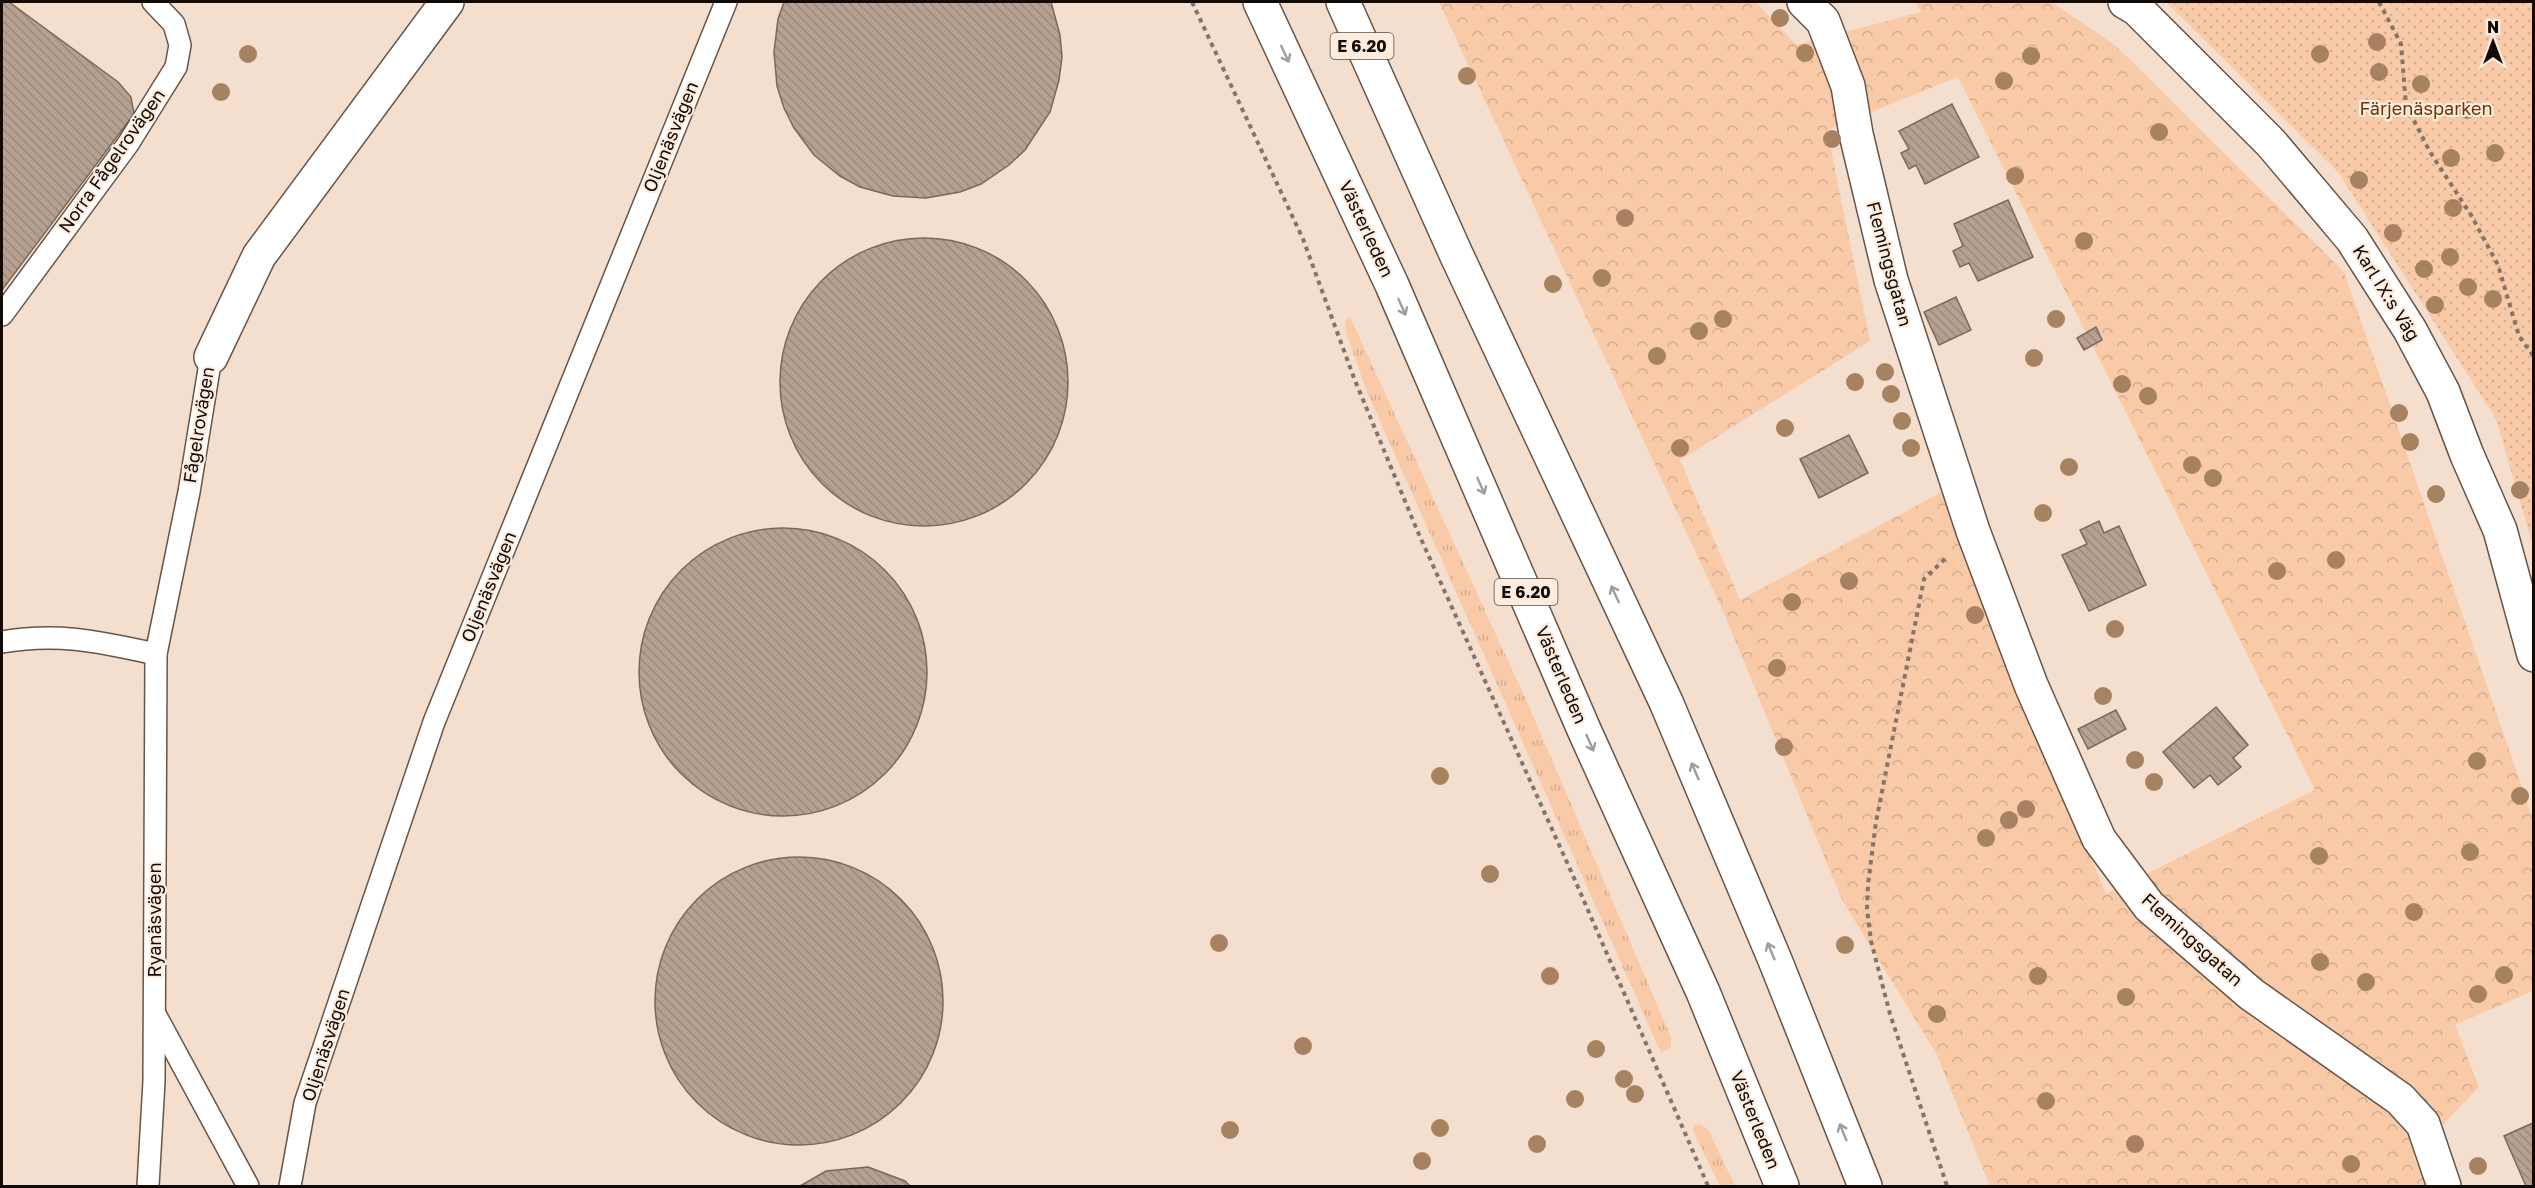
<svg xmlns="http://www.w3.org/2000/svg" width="2535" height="1188" viewBox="0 0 2535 1188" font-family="'Golos Text',sans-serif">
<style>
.grass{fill:url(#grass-tufts)}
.forest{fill:url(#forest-crowns);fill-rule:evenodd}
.park{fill:url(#park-dots)}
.building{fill:url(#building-back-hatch);stroke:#7b6859;stroke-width:1.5}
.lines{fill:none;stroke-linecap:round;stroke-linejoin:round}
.service-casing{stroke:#685547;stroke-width:24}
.minor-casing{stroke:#685547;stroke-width:36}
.trunk-casing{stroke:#685547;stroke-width:36}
.path{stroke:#83756a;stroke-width:4;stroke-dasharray:4.5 4.5;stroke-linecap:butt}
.service{stroke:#fff;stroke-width:21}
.minor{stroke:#fff;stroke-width:33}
.trunk{stroke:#fff;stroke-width:33}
.tree{fill:#a68260}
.oneway{stroke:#a09d9b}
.labels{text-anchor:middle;stroke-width:4.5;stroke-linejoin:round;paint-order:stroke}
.shield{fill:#feecdf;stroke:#584e46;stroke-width:1.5}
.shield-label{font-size:16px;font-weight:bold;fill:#110a05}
.park-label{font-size:18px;fill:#663706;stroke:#feecdf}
.street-label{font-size:18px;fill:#110a05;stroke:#feecdf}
</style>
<defs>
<pattern id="grass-tufts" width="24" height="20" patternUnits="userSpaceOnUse" patternTransform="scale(1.5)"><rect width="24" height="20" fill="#f9caa7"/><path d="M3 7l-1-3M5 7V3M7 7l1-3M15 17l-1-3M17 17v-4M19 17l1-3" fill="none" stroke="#d4ac8e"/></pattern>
<pattern id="forest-crowns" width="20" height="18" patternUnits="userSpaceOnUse" patternTransform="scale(1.5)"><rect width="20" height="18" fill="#f9caa7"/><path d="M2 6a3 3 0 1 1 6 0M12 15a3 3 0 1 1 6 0" fill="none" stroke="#d4ac8e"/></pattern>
<pattern id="park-dots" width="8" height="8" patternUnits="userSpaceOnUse" patternTransform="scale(1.5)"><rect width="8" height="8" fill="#f9caa7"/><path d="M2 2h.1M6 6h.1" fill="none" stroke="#d4ac8e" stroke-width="1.8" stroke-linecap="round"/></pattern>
<pattern id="building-back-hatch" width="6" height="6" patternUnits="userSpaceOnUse" patternTransform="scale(1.5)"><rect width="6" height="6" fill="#b6a191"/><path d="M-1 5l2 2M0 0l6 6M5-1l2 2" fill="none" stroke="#9b897c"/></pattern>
</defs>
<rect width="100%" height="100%" fill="#f4decd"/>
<g class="grass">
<path d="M1350 317 1528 704 1671 1037V1047L1661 1053 1367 392 1346 332 1345 321Z"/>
<path d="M1698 1124 1702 1125 1709 1131 1735 1186H1720L1693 1131 1695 1126Z"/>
</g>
<path class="forest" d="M1439 2H1756L1796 45 1921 12 1915 2H2052L2116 46 2344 272 2533 819V991L2455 1025 2479 1087 2413 1156 2428 1186H1990L1936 1053 1842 900 1724 613ZM1958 77 2315 790 2106 894 1942 492 1740 600 1680 460 1870 341 1827 130Z"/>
<path class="park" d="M2166 2H2533V546L2496 419 2338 172Z"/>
<g class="building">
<path d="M2 2H9L118 82 131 97 134 114 2 290Z"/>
<path d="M784 2H1051L1060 35 1062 57 1059 80 1050 112 1025 150 1009 165 981 184 960 192 926 198 893 196 860 187 840 176 814 155 794 128 784 108 777 86 774 52 778 19Z"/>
<path d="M1952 104 1979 157 1925 184 1916 165 1909 169 1901 153 1909 149 1899 131Z"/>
<path d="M2008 200 2033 257 1978 281 1969 263 1960 267 1953 251 1963 246 1954 224Z"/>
<circle cx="924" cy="382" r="144"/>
<path d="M1956 297 1971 330 1939 345 1924 312Z"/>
<path d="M2096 327 2102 340 2084 350 2077 338Z"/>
<path d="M1849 435 1868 473 1819 498 1800 459Z"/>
<path d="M2099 521 2104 533 2119 526 2146 585 2089 611 2062 555 2087 544 2080 530Z"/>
<circle cx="783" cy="672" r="144"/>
<path d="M2216 707 2248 745 2233 758 2241 767 2218 785 2210 775 2194 788 2163 752Z"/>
<path d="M2116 710 2126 729 2088 749 2078 729Z"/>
<circle cx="799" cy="1001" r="144"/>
<path d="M2533 1123 2534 1186H2526L2504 1136Z"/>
<path d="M868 1167 905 1181 910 1186H800L826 1171Z"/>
</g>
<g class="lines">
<defs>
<g id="service">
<path d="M2 315 128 144 176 67 180 45 174 24 153 2"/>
<path d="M2 642C59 632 100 642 156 654L189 492 211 357"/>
<path d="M156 1016 248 1186"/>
<path d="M148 1186 154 1081 156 654"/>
<path d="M290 1186 305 1103 434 722 726 2"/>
</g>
<g id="minor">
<path d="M1804 2 1823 21 1848 86 1856 134 1891 280 1973 531 2031 685 2099 839 2149 906 2251 994 2400 1099 2423 1124 2444 1186"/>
<path d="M2125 2 2137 9 2271 143 2352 239 2410 330 2443 392 2467 455 2500 530 2534 655"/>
<path d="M211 357 259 256 447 2"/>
</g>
<g id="trunk">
<path d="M1260 2 1392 285 1585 732 1703 992 1782 1186"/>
<path d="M1343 2 1456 254 1666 702 1775 960 1865 1186"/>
</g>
</defs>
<use href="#service" class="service-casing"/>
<use href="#minor" class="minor-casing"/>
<use href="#trunk" class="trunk-casing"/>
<g class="path">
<path d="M1192 2 1303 239 1354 378 1417 530 1574 878 1708 1186"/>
<path d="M2379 2 2401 44 2406 105 2430 152 2471 215 2498 265 2519 336 2534 357"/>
<path d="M1945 559 1924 579 1876 822 1868 884 1867 909 1871 941 1890 1014 1947 1186"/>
</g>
<use href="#service" class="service"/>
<use href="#minor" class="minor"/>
<use href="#trunk" class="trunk"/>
</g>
<g class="tree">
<circle cx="1780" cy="18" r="9"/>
<circle cx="2377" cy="42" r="9"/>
<circle cx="1805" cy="53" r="9"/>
<circle cx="248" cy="54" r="9"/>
<circle cx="2320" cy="54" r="9"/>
<circle cx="2031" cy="56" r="9"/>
<circle cx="2379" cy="72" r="9"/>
<circle cx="1467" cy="76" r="9"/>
<circle cx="2004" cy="81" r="9"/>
<circle cx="2421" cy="84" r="9"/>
<circle cx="221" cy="92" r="9"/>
<circle cx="2467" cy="110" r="9"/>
<circle cx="2159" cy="132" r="9"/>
<circle cx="1832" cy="139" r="9"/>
<circle cx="2495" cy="153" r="9"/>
<circle cx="2451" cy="158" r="9"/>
<circle cx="2015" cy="176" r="9"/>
<circle cx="2359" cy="180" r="9"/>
<circle cx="2453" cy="208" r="9"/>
<circle cx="1625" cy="218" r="9"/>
<circle cx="2393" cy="233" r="9"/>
<circle cx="2084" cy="241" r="9"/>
<circle cx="2450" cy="257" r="9"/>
<circle cx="2424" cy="269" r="9"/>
<circle cx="1602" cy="278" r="9"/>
<circle cx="1553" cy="284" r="9"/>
<circle cx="2468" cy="287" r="9"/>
<circle cx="2493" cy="299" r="9"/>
<circle cx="2435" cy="305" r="9"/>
<circle cx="1723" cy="319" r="9"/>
<circle cx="2056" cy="319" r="9"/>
<circle cx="1699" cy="331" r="9"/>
<circle cx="1657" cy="356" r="9"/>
<circle cx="2034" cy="358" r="9"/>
<circle cx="1885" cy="372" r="9"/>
<circle cx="1855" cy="382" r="9"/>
<circle cx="2122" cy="384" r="9"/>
<circle cx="1891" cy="394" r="9"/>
<circle cx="2148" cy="396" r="9"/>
<circle cx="2399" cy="413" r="9"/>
<circle cx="1902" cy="421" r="9"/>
<circle cx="1785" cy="428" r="9"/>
<circle cx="2410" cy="442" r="9"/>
<circle cx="1680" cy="448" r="9"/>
<circle cx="1911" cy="448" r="9"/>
<circle cx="2192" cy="465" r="9"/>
<circle cx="2069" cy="467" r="9"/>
<circle cx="2213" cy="478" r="9"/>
<circle cx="2520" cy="490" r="9"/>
<circle cx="2436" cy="494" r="9"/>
<circle cx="2043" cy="513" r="9"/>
<circle cx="2336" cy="560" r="9"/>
<circle cx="2277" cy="571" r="9"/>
<circle cx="1849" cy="581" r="9"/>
<circle cx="1792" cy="602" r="9"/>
<circle cx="1975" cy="615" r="9"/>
<circle cx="2115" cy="629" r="9"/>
<circle cx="1777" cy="668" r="9"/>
<circle cx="2103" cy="696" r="9"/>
<circle cx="1784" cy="747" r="9"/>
<circle cx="2135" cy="760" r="9"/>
<circle cx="2477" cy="761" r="9"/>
<circle cx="1440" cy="776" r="9"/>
<circle cx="2154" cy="782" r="9"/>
<circle cx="2520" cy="796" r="9"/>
<circle cx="2026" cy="809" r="9"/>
<circle cx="2009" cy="820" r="9"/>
<circle cx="1986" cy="838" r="9"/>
<circle cx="2470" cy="852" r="9"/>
<circle cx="2319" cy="856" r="9"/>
<circle cx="1490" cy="874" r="9"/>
<circle cx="2414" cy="912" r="9"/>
<circle cx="1219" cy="943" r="9"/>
<circle cx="1845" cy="945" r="9"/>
<circle cx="2320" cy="962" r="9"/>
<circle cx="2504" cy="975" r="9"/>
<circle cx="1550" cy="976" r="9"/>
<circle cx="2038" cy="976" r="9"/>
<circle cx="2366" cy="982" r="9"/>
<circle cx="2478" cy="994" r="9"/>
<circle cx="2126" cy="997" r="9"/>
<circle cx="1937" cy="1014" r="9"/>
<circle cx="1303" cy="1046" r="9"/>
<circle cx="1596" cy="1049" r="9"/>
<circle cx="1624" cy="1079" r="9"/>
<circle cx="1635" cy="1094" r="9"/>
<circle cx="1575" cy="1099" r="9"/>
<circle cx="2046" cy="1101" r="9"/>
<circle cx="1440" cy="1128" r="9"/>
<circle cx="1230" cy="1130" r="9"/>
<circle cx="1537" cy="1144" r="9"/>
<circle cx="2135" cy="1144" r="9"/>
<circle cx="1422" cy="1161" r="9"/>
<circle cx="2351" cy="1164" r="9"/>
<circle cx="2478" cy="1166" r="9"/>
</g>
<defs><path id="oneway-shaft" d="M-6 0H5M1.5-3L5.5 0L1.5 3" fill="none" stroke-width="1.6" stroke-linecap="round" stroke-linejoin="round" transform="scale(1.5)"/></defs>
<g class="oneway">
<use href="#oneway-shaft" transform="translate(1285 54) rotate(65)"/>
<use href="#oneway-shaft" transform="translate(1402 307) rotate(66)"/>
<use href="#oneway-shaft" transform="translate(1481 486) rotate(66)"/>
<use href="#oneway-shaft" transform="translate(1615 594) rotate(-115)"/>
<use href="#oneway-shaft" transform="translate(1590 743) rotate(66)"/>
<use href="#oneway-shaft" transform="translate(1695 771) rotate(-113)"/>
<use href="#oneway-shaft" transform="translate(1771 951) rotate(-113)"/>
<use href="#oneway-shaft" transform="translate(1843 1132) rotate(-112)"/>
</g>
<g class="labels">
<g class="shield">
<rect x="1330.5" y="33" width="63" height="26" rx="4.5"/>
<rect x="1494.5" y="579" width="63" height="26" rx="4.5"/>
</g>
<g class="shield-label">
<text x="1362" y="52">E 6.20</text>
<text x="1526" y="598">E 6.20</text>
</g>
<g class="park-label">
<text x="2426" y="115">Färjenäsparken</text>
</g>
<g class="street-label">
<text transform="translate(671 137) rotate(-68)" y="6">Oljenäsvägen</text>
<text transform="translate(112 161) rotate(-55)" y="6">Norra Fågelrovägen</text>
<text transform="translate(1366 229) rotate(65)" y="6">Västerleden</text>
<text transform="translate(1889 264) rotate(75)" y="6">Flemingsgatan</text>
<text transform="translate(2386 293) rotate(58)" y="6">Karl IX:s Väg</text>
<text transform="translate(199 425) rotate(-81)" y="6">Fågelrovägen</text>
<text transform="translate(489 587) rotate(-68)" y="6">Oljenäsvägen</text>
<text transform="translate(1561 675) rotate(67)" y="6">Västerleden</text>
<text transform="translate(155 920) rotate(-90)" y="6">Ryanäsvägen</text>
<text transform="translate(2192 940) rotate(42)" y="6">Flemingsgatan</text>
<text transform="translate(326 1045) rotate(-72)" y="6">Oljenäsvägen</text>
<text transform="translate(1755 1120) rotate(68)" y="6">Västerleden</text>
</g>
</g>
<rect width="2535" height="1188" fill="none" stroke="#110a05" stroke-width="6"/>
<g transform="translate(2493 42)" stroke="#feecdf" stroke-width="4.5" paint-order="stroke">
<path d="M0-4.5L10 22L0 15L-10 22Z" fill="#110a05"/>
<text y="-9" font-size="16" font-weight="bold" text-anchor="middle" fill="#110a05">N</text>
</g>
</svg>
